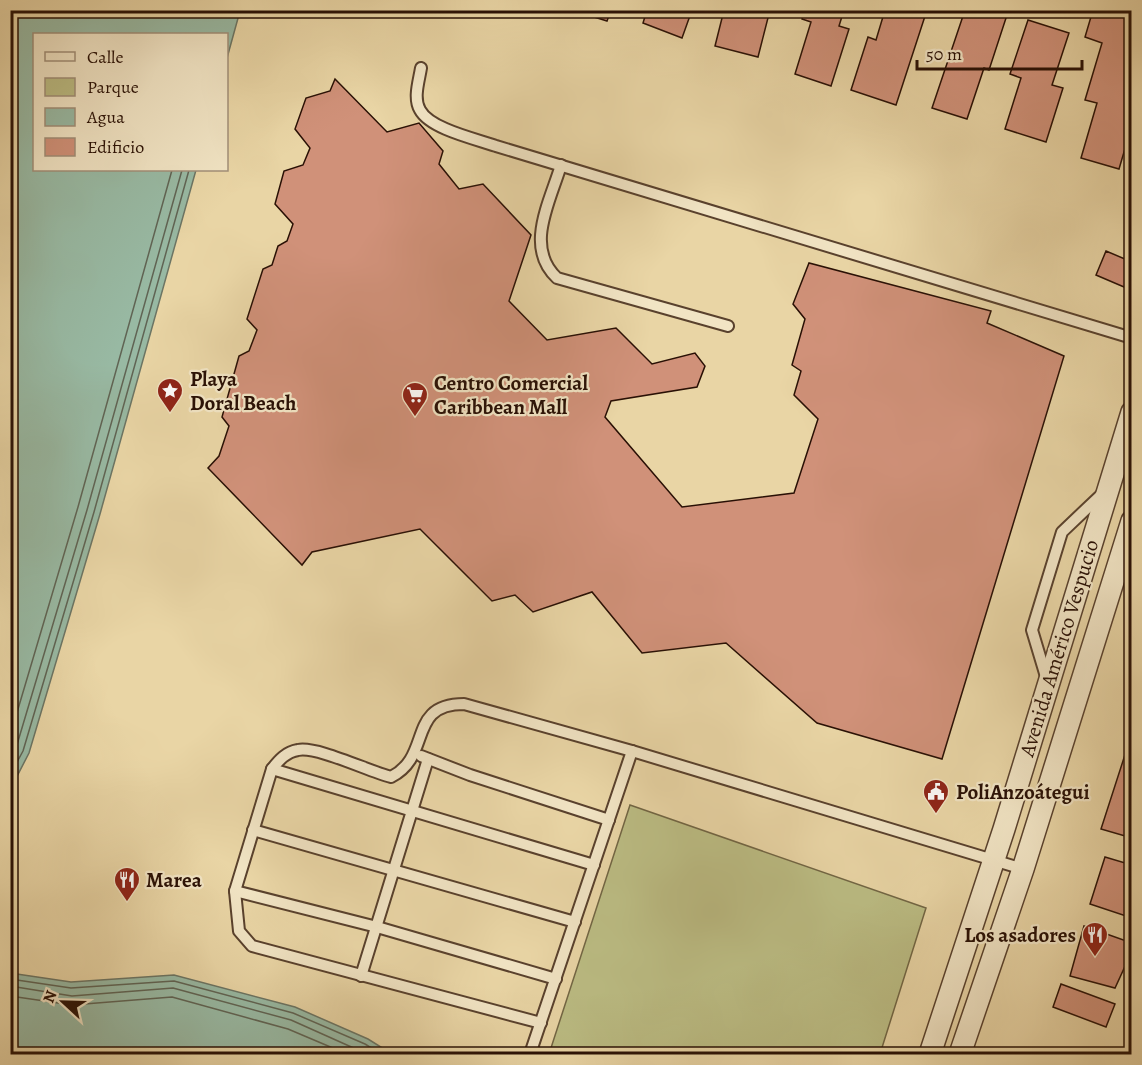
<svg xmlns="http://www.w3.org/2000/svg" width="1142" height="1065" viewBox="0 0 1142 1065" font-family="Alegreya,serif">
<style>
.green{fill:#bbbc83;stroke:#726644;stroke-width:1.5}
.water{fill:#98b9a3;stroke:#6c7564;stroke-width:1.5}
.lines{fill:none;stroke-linecap:round;stroke-linejoin:round}
.shore{stroke:#606454;stroke-width:1.5}
.building{fill:#d09179;stroke:#291005;stroke-width:1.5}
.service-casing{stroke:#59412d;stroke-width:14}
.minor-casing{stroke:#59412d;stroke-width:24}
.service{stroke:#f1e4c4;stroke-width:10}
.minor{stroke:#f1e4c4;stroke-width:21}
.labels{text-anchor:middle;stroke-width:4.5;stroke-linejoin:round;paint-order:stroke}
.poi-label{font-size:21px;font-weight:bold;fill:#291005;stroke:#f1e4c4;text-anchor:start}
.street-label{font-size:21px;fill:#291005;stroke:#f1e4c4}
</style>
<rect width="100%" height="100%" fill="#e9d5a5"/>
<filter id="stains"><feTurbulence type="fractalNoise" baseFrequency=".00333" numOctaves="4"/><feColorMatrix values="0 0 0 0 .2 0 0 0 0 .09 0 0 0 0 .02 0 0 0 .5 -.17"/></filter>
<radialGradient id="worn" r=".72"><stop offset=".6" stop-color="#630" stop-opacity="0"/><stop offset="1" stop-color="#630" stop-opacity=".3"/></radialGradient>
<path class="green" d="M630 805 926 908 880 1054H549Z"/>
<g class="water">
<path d="M11 10 240 11 227 58 226 34H34V170H196L100 514 29 753 11 788Z"/>
<path d="M10 973 71 982 174 975 295 1007 368 1039 392 1054H11Z"/>
</g>
<g class="lines">
<g class="shore">
<path d="M10 736 78 507 172 170"/>
<path d="M10 759 16 748 87 510 182 170"/>
<path d="M10 775 23 751 94 512 189 170"/>
<path d="M10 979 71 988 174 981 293 1013 365 1044 381 1054"/>
<path d="M10 986 72 996 173 988 291 1020 367 1054"/>
<path d="M10 996 72 1005 172 997 288 1029 347 1054"/>
</g>
</g>
<g class="building">
<path d="M572 10H611L607 21Z"/>
<path d="M647 10H692L682 38 643 23Z"/>
<path d="M724 10H770L758 57 715 46Z"/>
<path d="M804 10H844L839 26 849 29 831 86 795 74 811 22 802 19Z"/>
<path d="M885 10H927L896 105 851 90 868 37 876 40Z"/>
<path d="M965 10H993L1007 15 989 70 984 68 967 119 932 108Z"/>
<path d="M1093 10H1132V92L1126 111 1132 112V125L1119 169 1081 158 1097 103 1085 100 1102 43 1085 37Z"/>
<path d="M1028 20 1069 33 1052 85 1063 88 1046 142 1005 129 1021 78 1010 74Z"/>
<path d="M335 79 387 132 419 123 443 151 439 164 459 189 483 184 531 235 509 301 547 340 616 328 652 364 695 353 705 366 697 387 611 401 605 417 682 507 794 493 818 419 794 395 801 371 792 365 805 319 793 304 809 263 991 311 987 323 1064 356 942 759 817 723 726 643 642 653 592 592 533 612 515 595 492 601 420 529 312 552 302 565 208 468 219 456 229 426 222 417 239 356 249 351 257 330 247 319 263 269 272 265 278 246 287 241 293 224 275 204 284 171 303 165 310 148 295 129 306 98 330 91Z"/>
<path d="M1106 251 1132 262V270L1124 287 1096 275Z"/>
<path d="M1132 733V838L1101 829Z"/>
<path d="M1105 857 1132 865V918L1090 904Z"/>
<path d="M1084 926 1132 943V951L1115 988 1070 976Z"/>
<path d="M1061 984 1115 1004 1106 1027 1053 1007Z"/>
</g>
<g class="lines">
<defs>
<g id="service">
<path d="M421 68C419 81 413 98 420 110 430 129 476 139 496 146L1132 338"/>
<path d="M561 165C550 202 524 247 557 278L728 326"/>
<path d="M1047 680 1032 630 1062 532 1102 494"/>
<path d="M421 756 470 775 609 820"/>
<path d="M272 769 594 865"/>
<path d="M253 830 575 922"/>
<path d="M235 891 377 927 556 979"/>
<path d="M361 976 428 759"/>
<path d="M541 1023 252 946 239 931 235 891 272 769C279 760 286 752 298 750 317 746 368 771 391 777 433 756 406 704 464 704L632 751 1023 869"/>
<path d="M530 1054 632 751"/>
</g>
<g id="minor">
<path d="M930 1054 1004 829 1132 412"/>
<path d="M960 1054 1023 869 1132 521"/>
</g>
</defs>
<use href="#service" class="service-casing"/>
<use href="#minor" class="minor-casing"/>
<use href="#service" class="service"/>
<use href="#minor" class="minor"/>
</g>
<defs>
<symbol id="sight-pin" viewBox="-11 -11 22 30"><path d="M0 17L-7.5 6A9.5 9.5 0 1 1 7.5 6Z" fill="#8f2418" stroke="#f1e4c4"/><path d="M0-6L1.8-2.2L6-1.7L2.9 1.2L3.7 5.4L0 3.3L-3.7 5.4L-2.9 1.2L-6-1.7L-1.8-2.2Z" fill="#fff"/></symbol>
<symbol id="supermarket-pin" viewBox="-11 -11 22 30"><path d="M0 17L-7.5 6A9.5 9.5 0 1 1 7.5 6Z" fill="#8f2418" stroke="#f1e4c4"/><path d="M-6-5.5h2.5l.6 2H6L4.5 2H-2.5L-4.4-4H-6ZM-1.5 3.2a1.3 1.3 0 1 0 .1 0ZM3 3.2a1.3 1.3 0 1 0 .1 0Z" fill="#fff"/></symbol>
<symbol id="civic-pin" viewBox="-11 -11 22 30"><path d="M0 17L-7.5 6A9.5 9.5 0 1 1 7.5 6Z" fill="#8f2418" stroke="#f1e4c4"/><path d="M-.6-6.5H3V-4.5H.6V-3L4-1V1h2V6H-6V1h2V-1L-.6-3ZM-1.2 2.5V6h2.4V2.5Z" fill="#fff"/></symbol>
<symbol id="restaurant-pin" viewBox="-11 -11 22 30"><path d="M0 17L-7.5 6A9.5 9.5 0 1 1 7.5 6Z" fill="#8f2418" stroke="#f1e4c4"/><path d="M-5-6h1v4h1v-4h1v4h1v-4h1v5L-1.5 .5V6h-2V.5L-5-1ZM5-6V6H3V1.5H1.5Q1.5-4 5-6Z" fill="#fff"/></symbol>
</defs>
<g fill-rule="evenodd">
<use href="#sight-pin" x="155" y="376" width="30" height="40"/>
<use href="#supermarket-pin" x="400" y="380" width="30" height="40"/>
<use href="#civic-pin" x="921" y="777" width="30" height="40"/>
<use href="#restaurant-pin" x="112" y="865" width="30" height="40"/>
<use href="#restaurant-pin" x="1080" y="920" width="30" height="40"/>
</g>
<g class="labels">
<g class="poi-label">
<text x="190" y="386">Playa<tspan x="190" dy="24">Doral Beach</tspan></text>
<text x="434" y="390">Centro Comercial<tspan x="434" dy="24">Caribbean Mall</tspan></text>
<text x="956" y="799">PoliAnzoátegui</text>
<text x="146" y="887">Marea</text>
<text x="1076" y="942" text-anchor="end">Los asadores</text>
</g>
<g class="street-label">
<text transform="translate(1059 648) rotate(-73)" y="7">Avenida Américo Vespucio</text>
</g>
</g>
<rect width="1142" height="1065" fill="none" stroke="#e9d5a5" stroke-width="36"/>
<rect x="12" y="12" width="1118" height="1041" fill="none" stroke="#291005" stroke-width="3"/>
<rect x="18" y="18" width="1106" height="1029" fill="none" stroke="#291005" stroke-width="1.5"/>
<rect x="33" y="33" width="195" height="138" fill="#f1e4c4" stroke="#a18f78" stroke-width="1.5"/>
<rect x="45" y="52" width="30" height="9" fill="#f1e4c4" stroke="#a18f78" stroke-width="1.5"/>
<text x="87" y="63" font-size="18" fill="#291005">Calle</text>
<rect x="45" y="78" width="30" height="18" fill="#bbbc83" stroke="#a18f78" stroke-width="1.5"/>
<text x="87" y="93" font-size="18" fill="#291005">Parque</text>
<rect x="45" y="108" width="30" height="18" fill="#98b9a3" stroke="#a18f78" stroke-width="1.5"/>
<text x="87" y="123" font-size="18" fill="#291005">Agua</text>
<rect x="45" y="138" width="30" height="18" fill="#d09179" stroke="#a18f78" stroke-width="1.5"/>
<text x="87" y="153" font-size="18" fill="#291005">Edificio</text>
<g transform="translate(63 1002) rotate(292)" stroke="#f1e4c4" stroke-width="4.5" paint-order="stroke">
<path d="M0-4.5L10 22L0 15L-10 22Z" fill="#291005"/>
<text y="-9" font-size="16" font-weight="bold" text-anchor="middle" fill="#291005">N</text>
</g>
<path d="M917 60v9h165v-9" fill="none" stroke="#291005" stroke-width="3"/>
<text x="926" y="60" font-size="18" fill="#291005" stroke="#f1e4c4" stroke-width="4.5" paint-order="stroke">50 m</text>
<rect width="100%" height="100%" filter="url(#stains)"/>
<rect width="100%" height="100%" fill="url(#worn)"/>
</svg>
